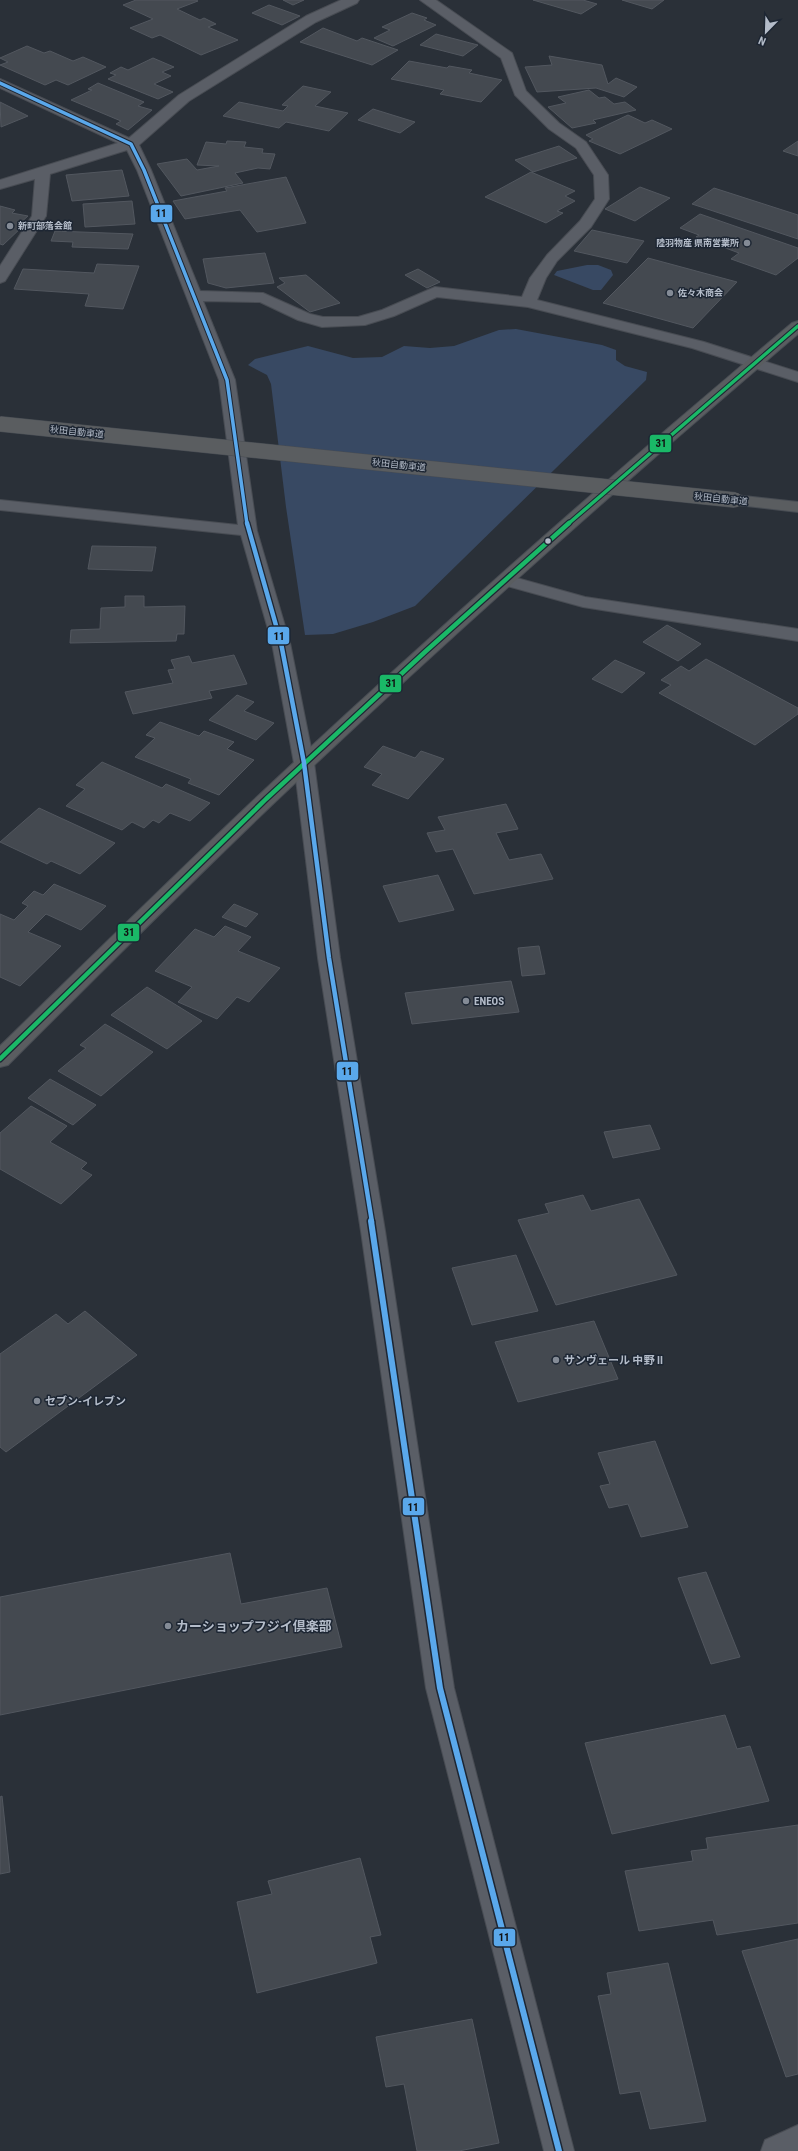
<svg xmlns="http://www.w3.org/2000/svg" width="798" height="2151" viewBox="0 0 798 2151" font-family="'Roboto Condensed','Noto Sans JP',sans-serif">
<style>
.water{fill:#384963}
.building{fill:#444950;stroke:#52575f}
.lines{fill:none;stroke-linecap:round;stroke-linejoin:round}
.minor-casing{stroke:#484c53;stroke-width:2}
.highway-casing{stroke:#474c53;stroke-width:2}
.minor{fill:#5a5e66;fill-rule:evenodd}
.highway{fill:#5a5d60;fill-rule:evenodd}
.highway-bridge-casing{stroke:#474c53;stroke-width:16;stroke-linecap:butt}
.highway-bridge{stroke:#5a5d60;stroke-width:15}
.bus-1-far1-casing{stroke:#1d2633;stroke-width:5.5}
.bus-1-casing{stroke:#1d2633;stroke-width:7}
.bus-2-far2-casing{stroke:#1d2633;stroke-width:5.5}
.bus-2-far1-casing{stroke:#1d2633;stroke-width:7}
.bus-2-casing{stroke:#1d2633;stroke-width:9}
.bus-1-far1{stroke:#1ab867;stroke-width:3.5}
.bus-1{stroke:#1ab867;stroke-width:4.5}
.bus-2-far2{stroke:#5aa8eb;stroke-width:3.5}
.bus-2-far1{stroke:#5aa8eb;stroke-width:4.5}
.bus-2{stroke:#5aa8eb;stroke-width:6}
.poi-dot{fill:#848b96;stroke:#1d2633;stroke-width:1.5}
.bus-dot{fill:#b4bcc9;stroke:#1d2633;stroke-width:1.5}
.labels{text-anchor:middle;stroke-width:3;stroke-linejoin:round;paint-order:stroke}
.far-poi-label{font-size:9px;font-weight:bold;fill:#b4bcc9;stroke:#1d2633;text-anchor:start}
.far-street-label{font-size:9px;fill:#b4bcc9;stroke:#1d2633}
.poi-label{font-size:11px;font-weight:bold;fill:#b4bcc9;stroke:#1d2633;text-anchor:start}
.near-poi-label{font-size:13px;font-weight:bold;fill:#b4bcc9;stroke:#1d2633;text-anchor:start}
.line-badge{stroke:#1d2633;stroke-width:1.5}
.pale-badge-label{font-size:11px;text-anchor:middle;font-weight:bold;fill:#111}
</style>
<rect width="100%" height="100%" fill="#2a3038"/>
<g class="water">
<path d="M587 265H598L611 270 613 275 601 290H593L554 275 557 271Z"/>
<path d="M516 329 602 345 616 350V360L625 366 647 372 646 380 415 606 373 622 333 634 305 635 286 507 271 384 267 375 248 365 255 359 308 346 353 358 382 357 404 346 430 348 454 346 499 330Z"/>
</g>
<g class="building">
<path d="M136 0H196L198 1 177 9 200 20 204 18 216 24 208 27 238 40 201 55 160 35 152 38 130 28 153 19 123 5Z"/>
<path d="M283 0H304L293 5Z"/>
<path d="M533 0H583L597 4 581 14Z"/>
<path d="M622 0H664L652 9Z"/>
<path d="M269 5 300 16 282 25 252 13Z"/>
<path d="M412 13 427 18 424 20 436 25 393 46 374 38 390 30 382 27Z"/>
<path d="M323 28 357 41 362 38 398 50 372 65 300 42Z"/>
<path d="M436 34 478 45 463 56 420 45Z"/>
<path d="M27 46 44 53 50 51 73 61 83 57 106 67 68 85 56 80 45 85 0 65 8 62 0 58Z"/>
<path d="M549 56 602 65 608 84 616 78 637 87 624 97 596 88 537 92 525 67 552 65Z"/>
<path d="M153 58 174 67 162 72 171 76 154 84 173 92 158 99 108 79 116 75 110 73 121 67 128 70Z"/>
<path d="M409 61 447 68 449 66 472 70 469 73 502 80 481 102 440 94 444 90 391 79Z"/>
<path d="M98 83 144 102 138 106 152 110 128 130 116 124 121 121 71 100 92 90 88 89Z"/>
<path d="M303 86 331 92 315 106 348 113 329 131 286 122 279 128 223 116 239 102 283 111 288 106 282 105Z"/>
<path d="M589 90 599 98 605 97 614 104 625 102 636 110 593 120 596 123 572 128 548 107 566 103 558 97Z"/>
<path d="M0 102 28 116 1 127Z"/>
<path d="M373 109 415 122 400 133 358 120Z"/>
<path d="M628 115 645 123 652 120 672 129 620 154 589 141 593 139 586 135Z"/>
<path d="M227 141 246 142 244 147 263 149 262 153 275 154 270 169 258 168 235 173 243 183 181 196 157 164 187 159 197 170 219 166 197 165 206 142 226 144Z"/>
<path d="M798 141V156L783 151Z"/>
<path d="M559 146 577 158 533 172 515 160Z"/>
<path d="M122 170 129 196 72 201 66 175Z"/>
<path d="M531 172 575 191 565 196 575 201 557 211 563 213 546 223 485 197Z"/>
<path d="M286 177 306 223 257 232 240 210 185 219 173 201 227 191 225 188Z"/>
<path d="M640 187 670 198 635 221 605 209Z"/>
<path d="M714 188 798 215V239L692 204Z"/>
<path d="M132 201 135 224 85 227 83 204Z"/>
<path d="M0 206 15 210 12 213 28 216 18 225 23 226 3 245 0 244Z"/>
<path d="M700 214 798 248V258L776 275 731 259 739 253 696 237 699 235 680 228Z"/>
<path d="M592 230 644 241 627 263 574 251Z"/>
<path d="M55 231 133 234 128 249 72 247 73 242 51 241Z"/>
<path d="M265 253 274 283 226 288 208 283 203 259Z"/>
<path d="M648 258 737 282 693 328 603 303Z"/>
<path d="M97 264 139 266 123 309 85 306 89 294 14 289 23 269 94 273Z"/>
<path d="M418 269 440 282 427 288 405 275Z"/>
<path d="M306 275 340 303 310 312 277 287 285 283 279 278Z"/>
<path d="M92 546 156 547 152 571 88 569Z"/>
<path d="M125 596H144V607L185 606 184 634H177L176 641 70 643 71 630 100 629 101 608 125 607Z"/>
<path d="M667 625 701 644 678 661 643 642Z"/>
<path d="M234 655 247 684 209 691 212 698 133 714 125 692 173 683 168 670 175 669 171 660 189 656 192 663Z"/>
<path d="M706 659 798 708V714L755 745 659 693 671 685 661 680 681 666 689 671Z"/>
<path d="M615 660 645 673 622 693 592 679Z"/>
<path d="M237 695 254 702 244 711 274 723 256 740 209 720Z"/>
<path d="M160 722 199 736 204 731 234 742 227 749 254 760 219 795 188 783 191 779 135 757 155 738 146 735Z"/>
<path d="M383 746 415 758 421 751 444 759 408 799 372 785 382 774 364 767Z"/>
<path d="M102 762 162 788 166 784 210 803 190 821 170 813 159 823 153 820 144 828 132 822 122 830 66 806 85 789 76 785Z"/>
<path d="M506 804 518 829 496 833 509 860 541 854 553 879 474 894 453 849 436 852 427 833 445 830 438 817Z"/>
<path d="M39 808 115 843 80 874 51 861 47 864 0 842Z"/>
<path d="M438 875 454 910 399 922 383 886Z"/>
<path d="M54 884 106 906 81 930 46 914 28 932 61 946 20 986 0 977V914L14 920 28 906 22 903 34 891 43 895Z"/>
<path d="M234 904 258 914 246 927 222 917Z"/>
<path d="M225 926 251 937 238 951 280 968 249 1002 237 997 217 1019 178 1002 192 987 155 971 195 929 214 937Z"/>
<path d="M539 946 545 974 522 976 518 948Z"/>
<path d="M511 981 519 1012 412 1024 405 993Z"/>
<path d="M147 987 202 1021 167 1049 111 1015Z"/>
<path d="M105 1024 153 1052 101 1096 58 1071 86 1048 80 1045Z"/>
<path d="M50 1079 96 1105 73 1125 28 1098Z"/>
<path d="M31 1106 67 1126 50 1142 87 1163 81 1169 92 1175 61 1204 0 1169V1133Z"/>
<path d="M650 1125 660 1149 613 1158 604 1132Z"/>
<path d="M583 1195 591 1211 639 1199 677 1275 556 1305 518 1220 549 1213 545 1204Z"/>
<path d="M516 1255 538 1311 472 1325 452 1268Z"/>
<path d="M85 1311 137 1355 6 1452 0 1447V1354L56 1314 68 1324Z"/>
<path d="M594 1321 618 1379 518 1402 495 1342Z"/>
<path d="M655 1441 688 1527 641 1537 628 1504 609 1508 600 1486 610 1484 598 1453Z"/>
<path d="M230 1553 241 1604 327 1588 342 1647 0 1715V1597Z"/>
<path d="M706 1572 740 1657 711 1664 678 1578Z"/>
<path d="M725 1715 737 1749 750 1746 769 1801 612 1834 585 1743Z"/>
<path d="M2 1796 10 1872 0 1874V1797Z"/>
<path d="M798 1825V1923L717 1935 713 1920 639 1931 625 1871 693 1861 691 1851 708 1849 706 1838Z"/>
<path d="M360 1858 381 1935 370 1937 377 1963 257 1993 237 1902 272 1894 268 1881Z"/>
<path d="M798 1939V2074L786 2077 742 1951Z"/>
<path d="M668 1963 706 2121 650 2129 640 2091 620 2094 598 1996 611 1994 607 1973Z"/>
<path d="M472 2019 499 2143 459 2151H417L404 2084 386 2087 376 2037Z"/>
</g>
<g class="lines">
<defs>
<g id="minor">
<path d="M341 0H359L357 3 316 22 189 101 139 145 151 170 200 291 263 293 310 314 323 317H358L382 310 435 287 522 297 530 278 547 255 580 221 595 199 594 175 576 148 549 129 515 95 501 58 420 0H436L512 53 526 91 559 123 586 142 608 175 609 199 591 227 557 261 546 278 537 300 704 342 798 372V382L692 348 528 307 437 297 394 316 365 325 322 327 298 320 260 302 203 301 235 380 257 531 290 643 314 763 340 958 385 1231 454 1688 574 2151H544L426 1688 361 1231 318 958 294 763 272 643 241 535 0 510V500L238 525 219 380 137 170 127 150 50 174 46 216 5 281 0 283V266L32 216 35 179 0 189V180L118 143 0 88V79L129 138 179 95 306 16Z"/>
<path d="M506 575 585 597 798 629V641L583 607 500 584 497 580 500 576Z"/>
<path d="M798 2125V2151H761L765 2140Z"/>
</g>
<g id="highway">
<path d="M798 321V334C619 486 444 642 274 803 184 889 96 977 8 1065L0 1067V1046C86 962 172 877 259 795 433 632 611 475 792 323Z"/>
<path d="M735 495 798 502V512L729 504 726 500 729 496Z"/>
</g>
</defs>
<use href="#minor" class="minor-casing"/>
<use href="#highway" class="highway-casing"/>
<use href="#minor" class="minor"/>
<use href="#highway" class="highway"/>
<defs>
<path id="highway-bridge" d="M0 424 735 500"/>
</defs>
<use href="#highway-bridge" class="highway-bridge-casing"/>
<use href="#highway-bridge" class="highway-bridge"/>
<defs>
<path id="bus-1-far1" d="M568 524 798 326"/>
<path id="bus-1" d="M0 1059 266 799 426 651 569 523"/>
<path id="bus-2-far2" d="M0 83 131 144 144 170 227 380 247 524"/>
<path id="bus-2-far1" d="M247 523 281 643 304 763 329 958 372 1222"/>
<path id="bus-2" d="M371 1221 440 1688 559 2151"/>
</defs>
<use href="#bus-1-far1" class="bus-1-far1-casing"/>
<use href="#bus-1" class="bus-1-casing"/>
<use href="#bus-2-far2" class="bus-2-far2-casing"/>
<use href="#bus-2-far1" class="bus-2-far1-casing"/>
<use href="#bus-2" class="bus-2-casing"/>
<use href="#bus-1-far1" class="bus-1-far1"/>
<use href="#bus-1" class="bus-1"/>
<use href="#bus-2-far2" class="bus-2-far2"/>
<use href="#bus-2-far1" class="bus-2-far1"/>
<use href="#bus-2" class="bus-2"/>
</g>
<g class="poi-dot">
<circle cx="10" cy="226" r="4"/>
<circle cx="747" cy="243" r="4"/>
<circle cx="670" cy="293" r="4"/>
<circle cx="466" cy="1001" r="4"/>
<circle cx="556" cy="1360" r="4"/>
<circle cx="37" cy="1401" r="4"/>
<circle cx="168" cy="1626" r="4"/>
</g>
<circle class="bus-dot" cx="548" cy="541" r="3.5"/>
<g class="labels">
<g class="far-poi-label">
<text x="18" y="229">新町部落会館</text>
<text x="739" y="246" text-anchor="end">陸羽物産 県南営業所</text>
<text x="678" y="296">佐々木商会</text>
</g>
<g class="far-street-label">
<text transform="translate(77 432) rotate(6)" y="3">秋田自動車道</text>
<text transform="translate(399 465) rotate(6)" y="3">秋田自動車道</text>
<text transform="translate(721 499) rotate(6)" y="3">秋田自動車道</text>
</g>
<g class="poi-label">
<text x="474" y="1005">ENEOS</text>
<text x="564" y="1364">サンヴェール 中野 II</text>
<text x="45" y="1405">セブン-イレブン</text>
</g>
<g class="near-poi-label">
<text x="176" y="1631">カーショップフジイ倶楽部</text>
</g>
</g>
<g class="line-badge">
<rect x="150" y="204" width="23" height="19" rx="4" fill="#5aa8eb"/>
<rect x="649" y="434" width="23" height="19" rx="4" fill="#1ab867"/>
<rect x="267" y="626" width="23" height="19" rx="4" fill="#5aa8eb"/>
<rect x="379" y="674" width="23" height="19" rx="4" fill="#1ab867"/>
<rect x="117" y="923" width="23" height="19" rx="4" fill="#1ab867"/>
<rect x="336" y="1061" width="23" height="20" rx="4" fill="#5aa8eb"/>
<rect x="402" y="1497" width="23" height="19" rx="4" fill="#5aa8eb"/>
<rect x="493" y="1928" width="23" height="19" rx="4" fill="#5aa8eb"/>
</g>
<g class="pale-badge-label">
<text x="161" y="217">11</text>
<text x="661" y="447">31</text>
<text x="279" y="640">11</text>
<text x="391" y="687">31</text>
<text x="129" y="936">31</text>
<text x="347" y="1075">11</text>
<text x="413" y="1511">11</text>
<text x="504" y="1941">11</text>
</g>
<g transform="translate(766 32) rotate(203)" stroke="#1d2633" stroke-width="3" paint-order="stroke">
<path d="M0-3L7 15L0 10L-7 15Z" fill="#b4bcc9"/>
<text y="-6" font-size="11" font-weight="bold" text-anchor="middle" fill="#b4bcc9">N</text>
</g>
</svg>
